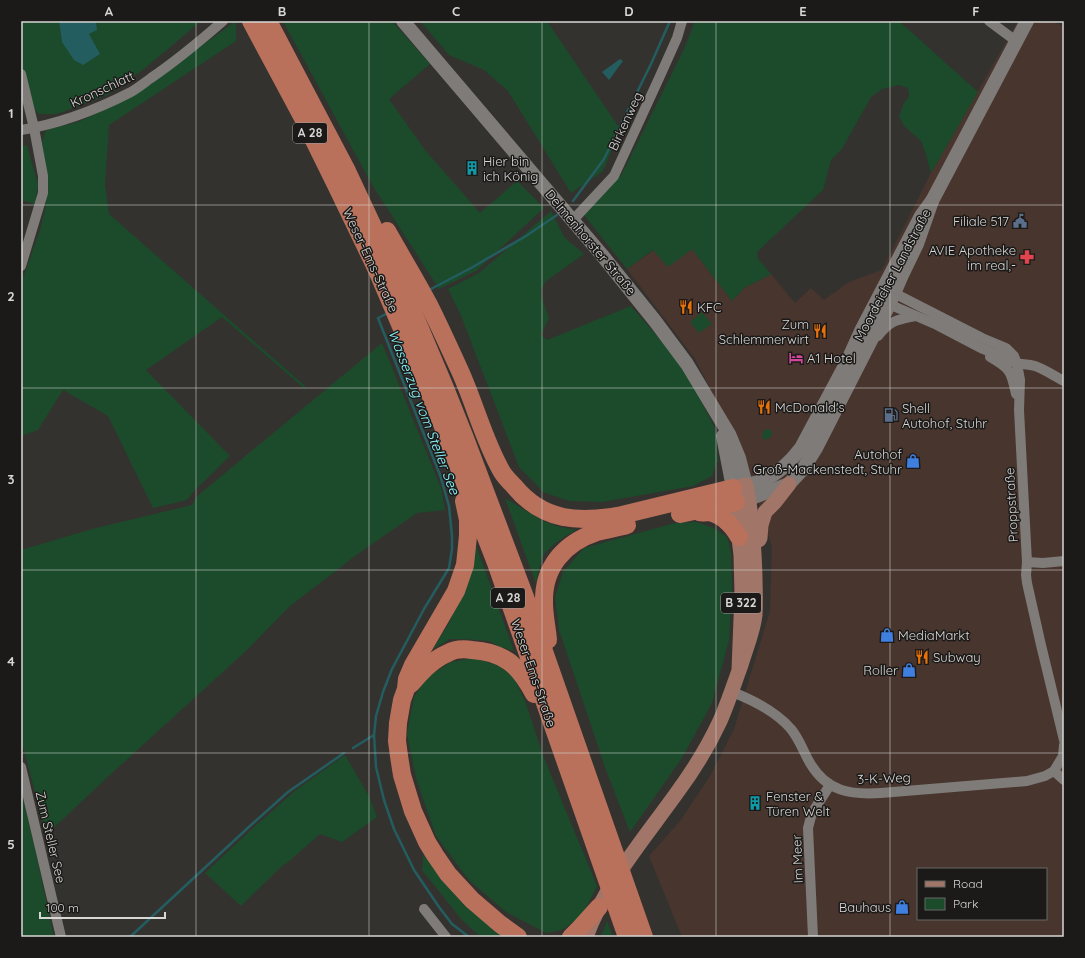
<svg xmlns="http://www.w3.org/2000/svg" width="1085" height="958" viewBox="0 0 1085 958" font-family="Quicksand,sans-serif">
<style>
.commercial{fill:#48352e;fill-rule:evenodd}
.green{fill:#1b4b2b}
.water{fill:#235d60}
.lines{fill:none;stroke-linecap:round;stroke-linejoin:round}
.stream{stroke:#235d60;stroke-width:2.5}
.street{stroke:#7e7b78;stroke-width:10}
.secondary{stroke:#7e7b78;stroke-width:14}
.primary{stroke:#a17567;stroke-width:15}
.highway{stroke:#b9715c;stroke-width:18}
.grid{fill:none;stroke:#d8d7d5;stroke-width:1;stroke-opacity:0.55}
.labels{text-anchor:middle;stroke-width:3;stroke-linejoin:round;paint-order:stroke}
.shield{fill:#1b1a19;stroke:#9f9e9d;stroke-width:1}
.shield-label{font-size:12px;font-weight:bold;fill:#d8d7d5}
.street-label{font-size:13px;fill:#d8d7d5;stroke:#1b1a19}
.poi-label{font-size:13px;fill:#d8d7d5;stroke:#1b1a19;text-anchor:start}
.water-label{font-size:14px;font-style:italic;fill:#88f9ff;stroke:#1b1a19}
.neatline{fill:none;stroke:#d8d7d5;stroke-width:1.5}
.grid-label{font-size:13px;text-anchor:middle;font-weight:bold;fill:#d8d7d5}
</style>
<rect width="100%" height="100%" fill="#34322f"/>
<path class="commercial" d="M1018 21H1052L1064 27V937H682L649 856 680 821 710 776 734 729 770 611 772 547 745 457 695 359 627 269 654 250 692 249 732 301 744 288 771 274 795 303 811 288 824 300 849 282 882 270 931 173ZM918 869H1046V919H918Z"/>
<g class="green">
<path d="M21 21H59L62 42 89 34 97 30 96 21H201L144 69 107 95 57 114H39L32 107 21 61Z"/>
<path d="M236 21V41L109 125 105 185 109 214 304 385 306 390 222 317 146 370 230 456 196 489 187 500 153 508 108 416 63 390 38 430 21 436V284L40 230 45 210 47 195 42 141 46 130 78 122 127 99Z"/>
<path d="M283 21H392L430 64 389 99 425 150 480 213 517 181 544 208 476 271 439 289 371 183Z"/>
<path d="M420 21H547L620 129 603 171 571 193 508 91 484 70 449 55Z"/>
<path d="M695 21H899L978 92 931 173 926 154 921 141 904 126 899 116 904 103 909 96 908 88 899 85 882 89 871 97 842 149 831 160 823 190 757 252 758 259 771 274 744 288 732 301 692 249 668 267 653 250 627 269 584 215 591 205 622 174 684 49Z"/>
<path d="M21 145 27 146 38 184 35 204 21 200Z"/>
<path d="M551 211 564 237 584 254 546 281 541 290 542 299 549 318 541 335 547 340 631 306 683 366 715 428 718 460 712 476 693 486 602 502 569 501 543 492 519 467 460 313 448 289 479 273Z"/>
<path d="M702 312 712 324 699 333 690 322Z"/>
<path d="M382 343 441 488 445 510 417 513 359 553 290 606 246 651 111 774 46 835 21 738V550L92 529 192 505 196 497Z"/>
<path d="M767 429 768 430 770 429 772 432 771 437 764 440 762 437 764 430Z"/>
<path d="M505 498 543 521 560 527 576 530C566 536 552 544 545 553 540 560 538 575 536 584Z"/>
<path d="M696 522 714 528 727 537 731 552 732 584 729 640 712 703 682 758 630 832 606 770 559 630 555 597 563 572 584 548 675 523Z"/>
<path d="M475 543 514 651 500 647 489 641 463 639H450L433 649 449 623 467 582Z"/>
<path d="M474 658 497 665 513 676 525 701 544 758 597 886 582 916 562 930 546 933 506 912 469 880 436 836 416 778 407 734 414 697 427 677 451 662Z"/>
<path d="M345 755 369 796 377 817 342 842 320 834 287 863 282 866 241 906 205 873 254 827 296 790Z"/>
<path d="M21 791 35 849 54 937H21Z"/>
<path d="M424 849 503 937H481L462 920 422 870Z"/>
<path d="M607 921 613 937H601Z"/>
</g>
<g class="water">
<path d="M59 21H96L97 30 89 34 100 54 83 65 74 60 62 42Z"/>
<path d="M620 59 623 61 609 80 602 72Z"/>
</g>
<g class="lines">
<g class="stream">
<path d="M573 201 604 159 651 64 670 21"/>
<path d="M429 290 471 268 526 236 557 215"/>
<path d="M374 735 376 767 384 800 394 829 414 870 439 907 452 924 469 937"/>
<path d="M353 748 374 735 376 716 383 692 392 669 424 609 449 568 452 549V536L449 506 440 475 378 318 388 313"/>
<path d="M130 937 251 825 288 792 344 753"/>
</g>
<g class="street">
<path d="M989 21 1016 41"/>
<path d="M21 74 34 128 43 176V193L21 266"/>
<path d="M21 130C59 124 96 110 131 92 138 88 144 83 151 78 176 61 200 41 223 21"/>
<path d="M573 220 614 176 660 76 677 38 682 21"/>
<path d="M889 289 894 293 982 338 1006 348 1014 356 1017 364 1020 380 1019 410 1027 562 1026 575 1027 583 1041 645 1064 740"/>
<path d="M884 302 937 325 981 348 1008 359C1016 366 1025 363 1035 366 1044 369 1056 377 1064 381"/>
<path d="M878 336C890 320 897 320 915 316"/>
<path d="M990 357C1011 369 1011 371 1016 394"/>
<path d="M1027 562 1043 563 1064 561"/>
<path d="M732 692C753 700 775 711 791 729 800 740 803 751 810 763 827 792 851 795 881 793L1027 781 1045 776 1054 771"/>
<path d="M1064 745 1063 756 1054 771 1064 780"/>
<path d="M21 767 61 937"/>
<path d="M424 909 446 937"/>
<path d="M813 937 808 828 812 813 830 785"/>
</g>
<g class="secondary">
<path d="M403 21 602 255 655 321 687 364 729 434 739 458 746 485C751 484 756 483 761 481 777 475 791 461 801 448L848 360 862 329 921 216 932 201"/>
<path d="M723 436 733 488"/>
<path d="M749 499 789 484 803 469 816 448 889 305 902 275 917 244 932 201 1027 21"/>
</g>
<g class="primary">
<path d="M759 540 760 538 761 525 765 512 775 502 789 484"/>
<path d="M586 937C605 884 643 840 676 794 693 771 708 747 720 721 728 703 734 684 741 665 746 648 753 632 755 615 756 602 755 589 755 576 754 545 752 515 746 485L733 488 741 555 742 593 739 670"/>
</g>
<g class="highway">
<path d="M251 21 304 120 337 187 376 268 435 406 496 563 627 937"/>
<path d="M268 21 347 171 413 312 445 388 465 438 525 597 644 937"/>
<path d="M387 231C401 256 416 280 429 305 440 327 450 349 460 371 475 404 484 441 502 472 505 477 510 482 514 486 543 522 580 523 622 515L733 488"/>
<path d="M464 501 468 520V536L465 565 456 591 413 665 407 679 406 689 402 700 398 723 397 741 399 756 402 775 413 811 427 842 435 855 448 874 472 900 500 924 518 937"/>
<path d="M699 512C703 513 706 512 709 512 723 515 732 525 739 537"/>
<path d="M680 514 736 502"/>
<path d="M548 640C547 628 544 615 544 603 543 567 564 543 597 532 607 529 618 528 627 525"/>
<path d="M411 684C422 671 432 660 448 653 455 649 465 649 472 650 505 652 519 666 534 694"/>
<path d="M571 937 580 928 599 907"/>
</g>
</g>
<path class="grid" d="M196 21V937M369 21V937M542 21V937M716 21V937M890 21V937M21 205H1064M21 388H1064M21 570H1064M21 753H1064"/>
<defs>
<symbol id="building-bare" viewBox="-9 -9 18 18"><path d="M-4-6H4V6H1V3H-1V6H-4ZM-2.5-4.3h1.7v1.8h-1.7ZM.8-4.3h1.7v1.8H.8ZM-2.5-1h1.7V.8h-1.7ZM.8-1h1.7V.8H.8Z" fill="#0f9aa8" stroke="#1b1a19" stroke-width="2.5" paint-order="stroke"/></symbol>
<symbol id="civic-bare" viewBox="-9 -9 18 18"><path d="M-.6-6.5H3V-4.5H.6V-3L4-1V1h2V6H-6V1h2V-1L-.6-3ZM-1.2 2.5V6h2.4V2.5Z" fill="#5c6f8a" stroke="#1b1a19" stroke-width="2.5" paint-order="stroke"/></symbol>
<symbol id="pharmacy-bare" viewBox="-9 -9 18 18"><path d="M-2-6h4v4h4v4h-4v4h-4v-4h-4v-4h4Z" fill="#e0444e" stroke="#1b1a19" stroke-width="2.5" paint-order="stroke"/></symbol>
<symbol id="restaurant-bare" viewBox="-9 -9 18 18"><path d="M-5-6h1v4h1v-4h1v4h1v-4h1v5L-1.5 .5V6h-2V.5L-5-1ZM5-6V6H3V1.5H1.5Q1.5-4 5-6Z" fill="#e8710a" stroke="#1b1a19" stroke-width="2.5" paint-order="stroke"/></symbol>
<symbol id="hotel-bare" viewBox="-9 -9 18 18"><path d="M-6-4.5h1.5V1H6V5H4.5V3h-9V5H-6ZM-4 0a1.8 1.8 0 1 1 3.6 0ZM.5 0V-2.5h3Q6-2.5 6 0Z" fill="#d1479c" stroke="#1b1a19" stroke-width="2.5" paint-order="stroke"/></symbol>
<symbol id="fuel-bare" viewBox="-9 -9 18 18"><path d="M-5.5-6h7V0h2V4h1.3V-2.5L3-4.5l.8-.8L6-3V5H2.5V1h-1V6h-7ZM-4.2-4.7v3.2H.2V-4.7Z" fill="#5c6f8a" stroke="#1b1a19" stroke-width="2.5" paint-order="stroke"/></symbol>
<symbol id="shop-bare" viewBox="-9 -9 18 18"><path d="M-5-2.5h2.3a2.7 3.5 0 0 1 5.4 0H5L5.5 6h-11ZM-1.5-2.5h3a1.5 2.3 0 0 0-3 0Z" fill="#3f7fe0" stroke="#1b1a19" stroke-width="2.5" paint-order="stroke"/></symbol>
</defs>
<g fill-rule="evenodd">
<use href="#building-bare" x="462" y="158" width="20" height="20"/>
<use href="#civic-bare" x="1010" y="211" width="20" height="20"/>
<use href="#pharmacy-bare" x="1017" y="247" width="20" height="20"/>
<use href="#restaurant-bare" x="676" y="297" width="20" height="20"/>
<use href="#restaurant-bare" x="810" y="321" width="20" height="20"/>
<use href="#hotel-bare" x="786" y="348" width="20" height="20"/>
<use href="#restaurant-bare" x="754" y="397" width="20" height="20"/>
<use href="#fuel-bare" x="881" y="405" width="20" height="20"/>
<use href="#shop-bare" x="903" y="451" width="20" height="20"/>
<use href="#shop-bare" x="877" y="625" width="20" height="20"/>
<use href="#restaurant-bare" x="912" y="647" width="20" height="20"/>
<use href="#shop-bare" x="899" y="660" width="20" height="20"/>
<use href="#building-bare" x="745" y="793" width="20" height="20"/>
<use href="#shop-bare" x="892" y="897" width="20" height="20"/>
</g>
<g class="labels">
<g class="shield">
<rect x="293" y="123" width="34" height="20" rx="3"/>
<rect x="491" y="588" width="34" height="20" rx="3"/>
<rect x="721" y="593" width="40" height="20" rx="3"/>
</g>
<g class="shield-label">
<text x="310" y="137">A 28</text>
<text x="508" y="602">A 28</text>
<text x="741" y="607">B 322</text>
</g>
<g class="street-label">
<text transform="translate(102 89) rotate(-25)" y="5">Kronschlatt</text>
<text transform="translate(625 121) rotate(-65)" y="5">Birkenweg</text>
<text transform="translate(591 242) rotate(50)" y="5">Delmenhorster Straße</text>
<text transform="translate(371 260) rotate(65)" y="5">Weser-Ems-Straße</text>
<text transform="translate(892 275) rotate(-62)" y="5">Moordeicher Landstraße</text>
<text transform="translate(1011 505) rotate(-93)" y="5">Proppstraße</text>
<text transform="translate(534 673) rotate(71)" y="5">Weser-Ems-Straße</text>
<text transform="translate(884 778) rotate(-2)" y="5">3-K-Weg</text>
<text transform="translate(51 837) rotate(77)" y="5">Zum Steller See</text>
<text transform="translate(797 859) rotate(-92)" y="5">Im Meer</text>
</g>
<g class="poi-label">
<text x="483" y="166">Hier bin<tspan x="483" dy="15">ich König</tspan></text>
<text x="1009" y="226" text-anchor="end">Filiale 517</text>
<text x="1016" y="255" text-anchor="end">AVIE Apotheke<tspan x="1016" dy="15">im real,-</tspan></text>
<text x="697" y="312">KFC</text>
<text x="809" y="329" text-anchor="end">Zum<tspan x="809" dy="15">Schlemmerwirt</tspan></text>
<text x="807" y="363">A1 Hotel</text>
<text x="775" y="412">McDonald's</text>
<text x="902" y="413">Shell<tspan x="902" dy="15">Autohof, Stuhr</tspan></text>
<text x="902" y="459" text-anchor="end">Autohof<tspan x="902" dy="15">Groß-Mackenstedt, Stuhr</tspan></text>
<text x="898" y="640">MediaMarkt</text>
<text x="933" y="662">Subway</text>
<text x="898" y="675" text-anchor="end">Roller</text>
<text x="766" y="801">Fenster &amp;<tspan x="766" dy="15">Türen Welt</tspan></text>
<text x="891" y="912" text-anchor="end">Bauhaus</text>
</g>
<g class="water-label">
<text transform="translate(424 412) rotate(69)" y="5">Wasserzug vom Steller See</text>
</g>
</g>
<rect width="1085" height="958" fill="none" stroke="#1b1a19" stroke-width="44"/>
<rect x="917" y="868" width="130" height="52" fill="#1b1a19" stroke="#676664"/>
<rect x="925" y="881" width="20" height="6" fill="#a17567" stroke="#676664"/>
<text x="953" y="888" font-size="12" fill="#d8d7d5">Road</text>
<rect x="925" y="898" width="20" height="12" fill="#1b4b2b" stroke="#676664"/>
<text x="953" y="908" font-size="12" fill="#d8d7d5">Park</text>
<path d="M40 912v6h125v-6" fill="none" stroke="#d8d7d5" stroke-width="2"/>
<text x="46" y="912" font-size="12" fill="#d8d7d5" stroke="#1b1a19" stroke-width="3" paint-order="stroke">100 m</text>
<rect x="22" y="22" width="1041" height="914" class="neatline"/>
<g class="grid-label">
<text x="109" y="16">A</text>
<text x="282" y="16">B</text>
<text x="456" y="16">C</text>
<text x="629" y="16">D</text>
<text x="803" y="16">E</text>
<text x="976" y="16">F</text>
<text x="11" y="118">1</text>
<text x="11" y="301">2</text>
<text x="11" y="484">3</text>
<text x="11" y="666">4</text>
<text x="11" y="849">5</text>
</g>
</svg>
